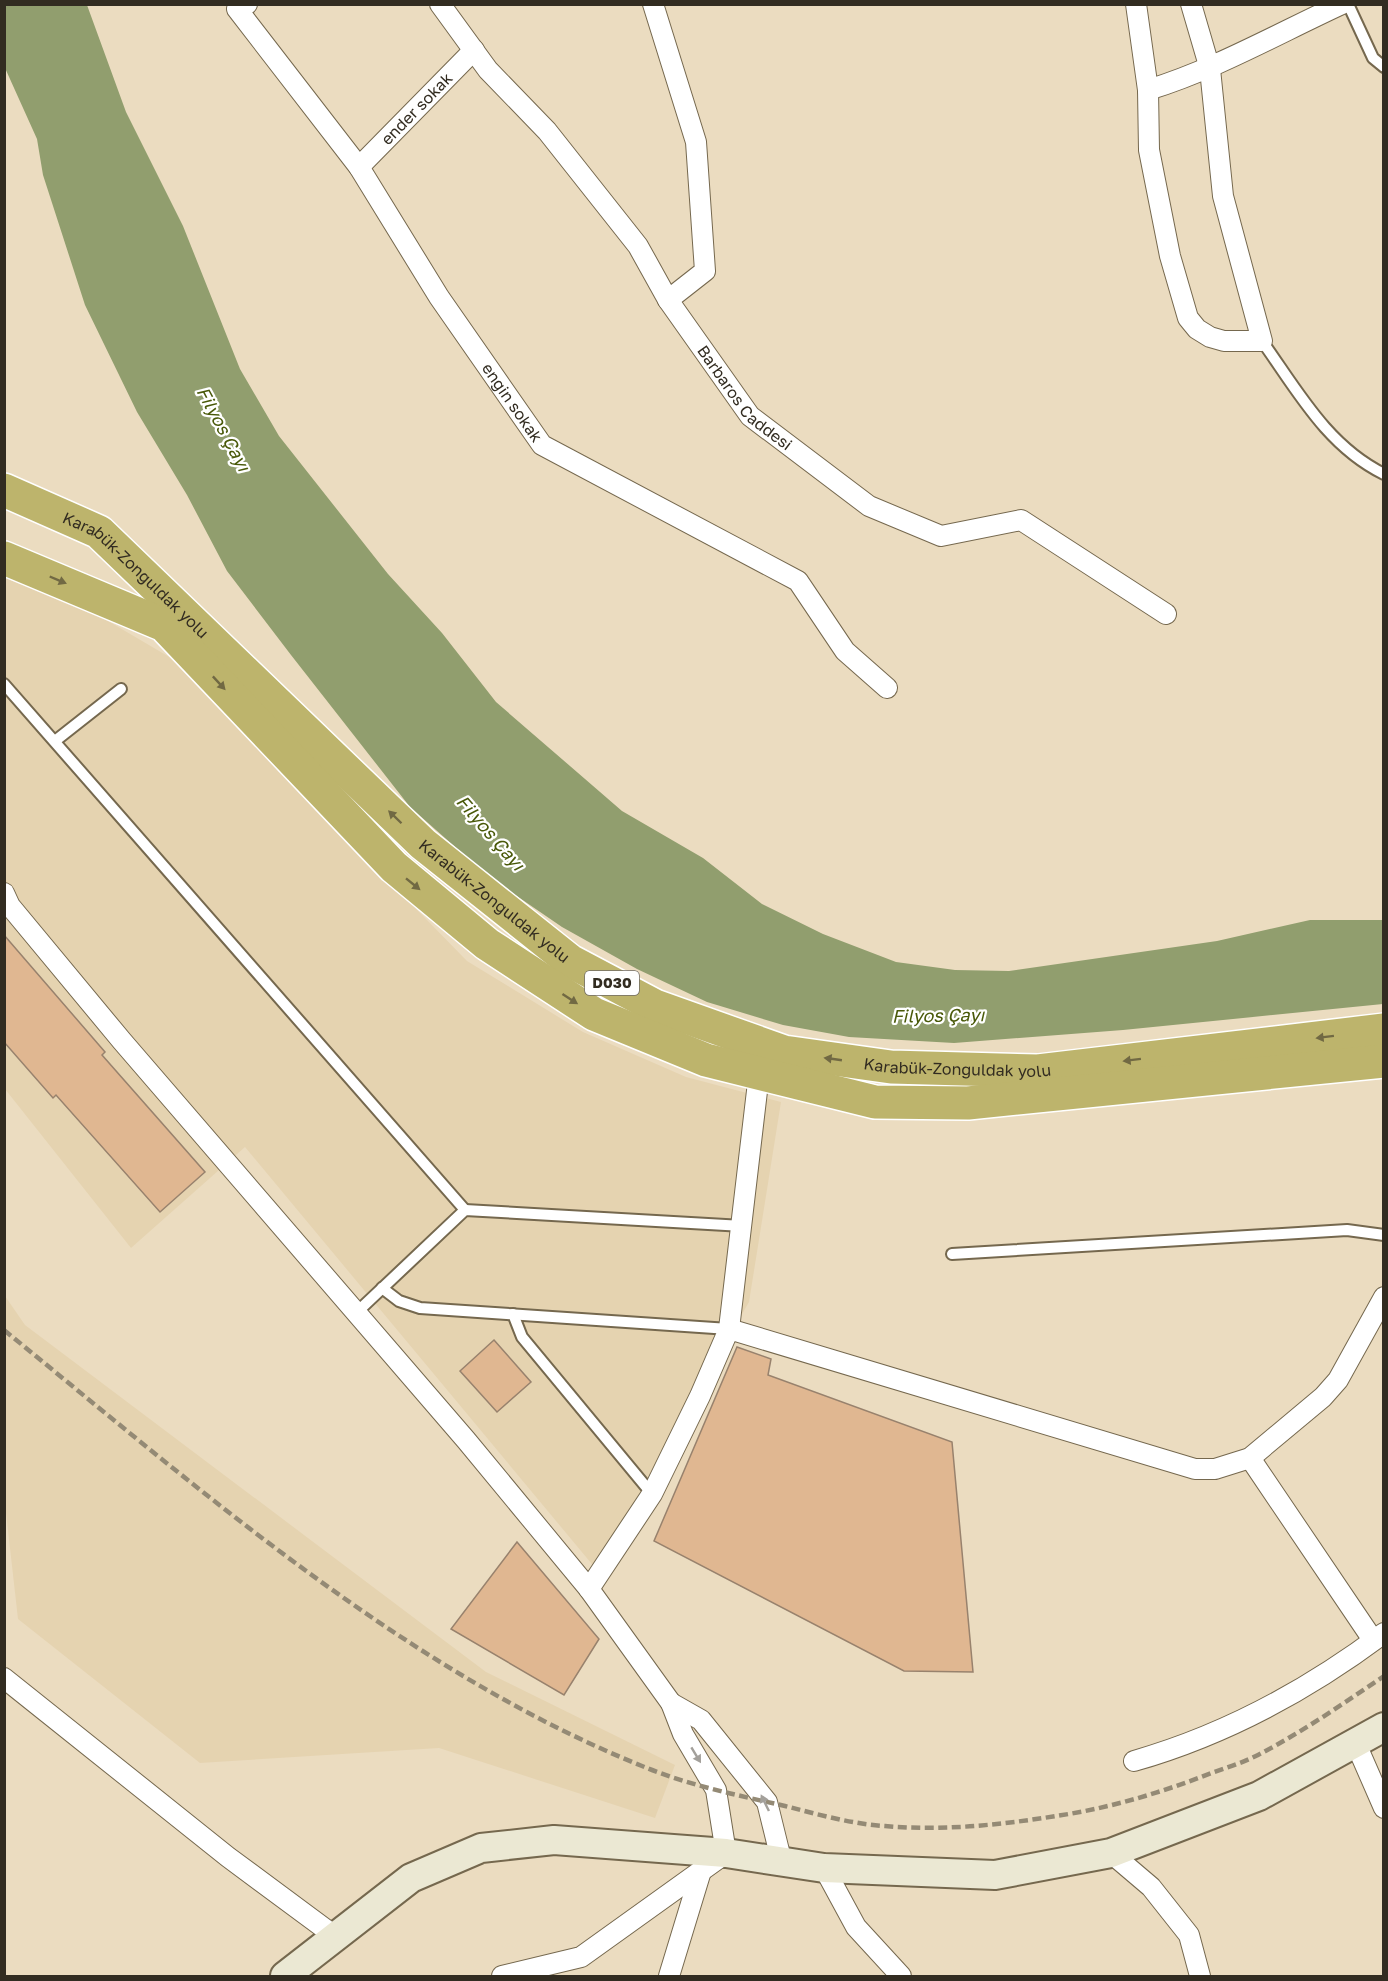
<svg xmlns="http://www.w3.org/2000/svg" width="1388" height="1981" viewBox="0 0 1388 1981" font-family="'Golos Text',sans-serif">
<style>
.built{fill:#e5d3b0}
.water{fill:#919e6e}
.building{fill:#e0b791;stroke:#98826d;stroke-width:1.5}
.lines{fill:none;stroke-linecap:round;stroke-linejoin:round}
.lane-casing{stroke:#75684e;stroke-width:14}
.street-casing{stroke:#75684e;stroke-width:22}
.secondary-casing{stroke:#75684e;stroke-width:32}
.highway-casing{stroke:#fff;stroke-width:36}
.lane{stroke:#fff;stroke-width:10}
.street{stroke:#fff;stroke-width:20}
.secondary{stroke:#ebe8d3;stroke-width:28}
.highway{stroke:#bdb46c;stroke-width:33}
.rail{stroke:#948a75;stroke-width:4.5;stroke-dasharray:9 4.5;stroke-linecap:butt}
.oneway{fill:#716943}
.oneway2{fill:#a3a09b}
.labels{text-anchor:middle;stroke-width:4.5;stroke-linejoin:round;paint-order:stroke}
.shield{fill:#fff;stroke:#706b64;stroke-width:1.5}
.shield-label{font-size:15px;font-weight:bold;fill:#322c21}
.street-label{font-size:16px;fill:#322c21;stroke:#fff}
.water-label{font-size:18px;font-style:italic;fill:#495909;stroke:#fff}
</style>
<rect width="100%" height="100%" fill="#ebdcc0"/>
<g class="built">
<path d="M5 578 86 608 171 658 467 961 583 1032 686 1077 781 1102 749 1302 596 1569 245 1147 131 1248 5 1089Z"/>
<path d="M5 1296 25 1325 486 1672 675 1765 655 1818 439 1748 200 1763 18 1619 4 1495Z"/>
</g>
<path class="water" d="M4 5H87L126 112 183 226 240 369 279 436 388 574 442 633 496 702 622 811 703 858 762 904 823 934 896 962 955 970 1009 971 1217 941 1310 920H1383V1004L1123 1030 954 1043 849 1037 783 1025 707 1002 637 969 562 927 489 877 410 807 291 655 227 571 187 495 137 412 85 305 43 175 37 139 5 68Z"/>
<g class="building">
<path d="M4 935 105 1052 102 1055 205 1172 160 1212 56 1095 53 1098 4 1042Z"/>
<path d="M494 1340 531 1382 497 1412 460 1371Z"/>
<path d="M737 1347 771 1359 768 1375 952 1442 973 1672 904 1671 654 1541Z"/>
<path d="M517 1542 599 1639 564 1695 451 1629Z"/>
</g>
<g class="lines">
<defs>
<g id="lane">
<path d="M1348 4 1373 58 1384 67"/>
<path d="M1262 341C1297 390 1327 446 1384 474"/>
<path d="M4 684 465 1210"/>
<path d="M55 741 121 689"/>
<path d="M952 1254 1347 1230 1384 1235"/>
<path d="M382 1288 399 1301 420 1308 729 1329"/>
<path d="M356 1313 465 1210 743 1226"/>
<path d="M513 1314 522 1337 652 1494"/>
</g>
<g id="street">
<path id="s1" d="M247 4 237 9 359 167 439 297 542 445 798 581 845 651 887 688"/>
<path id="s2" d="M440 4 488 70 547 131 638 246 668 300 750 416 869 506 941 536 1021 520 1166 614"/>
<path d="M653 4 696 142 705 271 668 300"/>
<path d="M1136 4 1148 90 1149 150 1170 256 1188 318 1197 329 1210 337 1224 341H1262L1223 196 1210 69 1191 4"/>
<path d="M1148 90C1216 69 1277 34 1342 4"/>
<path id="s3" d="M359 167 474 50"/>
<path d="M4 893 10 906 122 1041 466 1440 589 1589 671 1703 683 1734 716 1790 726 1853 581 1957 502 1976"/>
<path d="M729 1329 759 1074"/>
<path d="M1250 1458 1373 1640"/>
<path d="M589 1589 652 1494 700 1396 729 1329 1195 1469H1215L1250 1458 1323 1397 1338 1380 1384 1297"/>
<path d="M4 1678 228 1857 336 1937"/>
<path d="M671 1703 701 1720 767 1802 781 1859"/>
<path d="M1356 1744 1384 1808"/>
<path d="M1134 1761C1225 1735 1308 1690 1384 1633"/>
<path d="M1111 1853 1151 1887 1189 1935 1200 1976"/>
<path d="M824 1868 856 1927 901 1976"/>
<path d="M669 1976 701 1871"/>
</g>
<path id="secondary" d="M285 1976 411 1878 481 1848 554 1840 726 1853 824 1868 995 1875 1111 1853 1259 1796 1384 1727"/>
<g id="highway">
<path id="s4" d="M4 490 99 532 423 844 570 961 655 1006 784 1052 891 1067 1038 1071 1384 1030"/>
<path d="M4 558 164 625 394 867 487 944 594 1014 706 1060 875 1102 968 1103 1384 1061"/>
</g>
</defs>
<use href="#lane" class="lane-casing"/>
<use href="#street" class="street-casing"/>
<use href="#secondary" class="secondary-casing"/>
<use href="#highway" class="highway-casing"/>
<use href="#lane" class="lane"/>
<use href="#street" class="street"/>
<use href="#secondary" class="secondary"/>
<use href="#highway" class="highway"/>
<path class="rail" d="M4 1330C199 1489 406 1671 642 1766 687 1785 737 1795 785 1806 817 1814 851 1824 885 1826 942 1831 1000 1825 1056 1816 1111 1808 1163 1792 1214 1772 1229 1767 1244 1762 1258 1755 1302 1732 1343 1704 1384 1676"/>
</g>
<defs><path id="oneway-solid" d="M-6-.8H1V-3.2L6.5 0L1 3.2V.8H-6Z" transform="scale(1.5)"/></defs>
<g class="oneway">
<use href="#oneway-solid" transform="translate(58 580) rotate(23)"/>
<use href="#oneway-solid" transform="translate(219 683) rotate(47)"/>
<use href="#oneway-solid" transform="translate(395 817) rotate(-136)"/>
<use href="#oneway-solid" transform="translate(413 884) rotate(39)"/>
<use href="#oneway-solid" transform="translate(570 999) rotate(33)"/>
<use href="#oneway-solid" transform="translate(1325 1037) rotate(173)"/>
<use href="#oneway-solid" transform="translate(833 1059) rotate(-172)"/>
<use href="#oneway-solid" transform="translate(1132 1060) rotate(173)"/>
</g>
<g class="oneway2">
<use href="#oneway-solid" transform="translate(696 1755) rotate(59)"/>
<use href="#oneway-solid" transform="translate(765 1803) rotate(-116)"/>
</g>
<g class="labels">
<rect class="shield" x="585" y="971" width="54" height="24" rx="4.5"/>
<g class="shield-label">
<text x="612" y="988">D030</text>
</g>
<g class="street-label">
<text dy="6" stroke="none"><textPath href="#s3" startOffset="82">ender sokak</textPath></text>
<text dy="6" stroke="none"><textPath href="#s2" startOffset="500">Barbaros Caddesi</textPath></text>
<text dy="6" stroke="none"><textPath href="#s1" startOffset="492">engin sokak</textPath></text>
<text dy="6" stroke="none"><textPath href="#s4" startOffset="159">Karabük-Zonguldak yolu</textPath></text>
<text dy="6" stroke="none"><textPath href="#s4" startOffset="645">Karabük-Zonguldak yolu</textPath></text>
<text dy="6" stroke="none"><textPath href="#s4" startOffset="1149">Karabük-Zonguldak yolu</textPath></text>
</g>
<g class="water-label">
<text transform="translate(223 429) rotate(62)" y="6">Filyos Çayı</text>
<text transform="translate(490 833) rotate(49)" y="6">Filyos Çayı</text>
<text transform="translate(938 1016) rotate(-1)" y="6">Filyos Çayı</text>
</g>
</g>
<rect width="1388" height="1981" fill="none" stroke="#322c21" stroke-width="12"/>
</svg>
